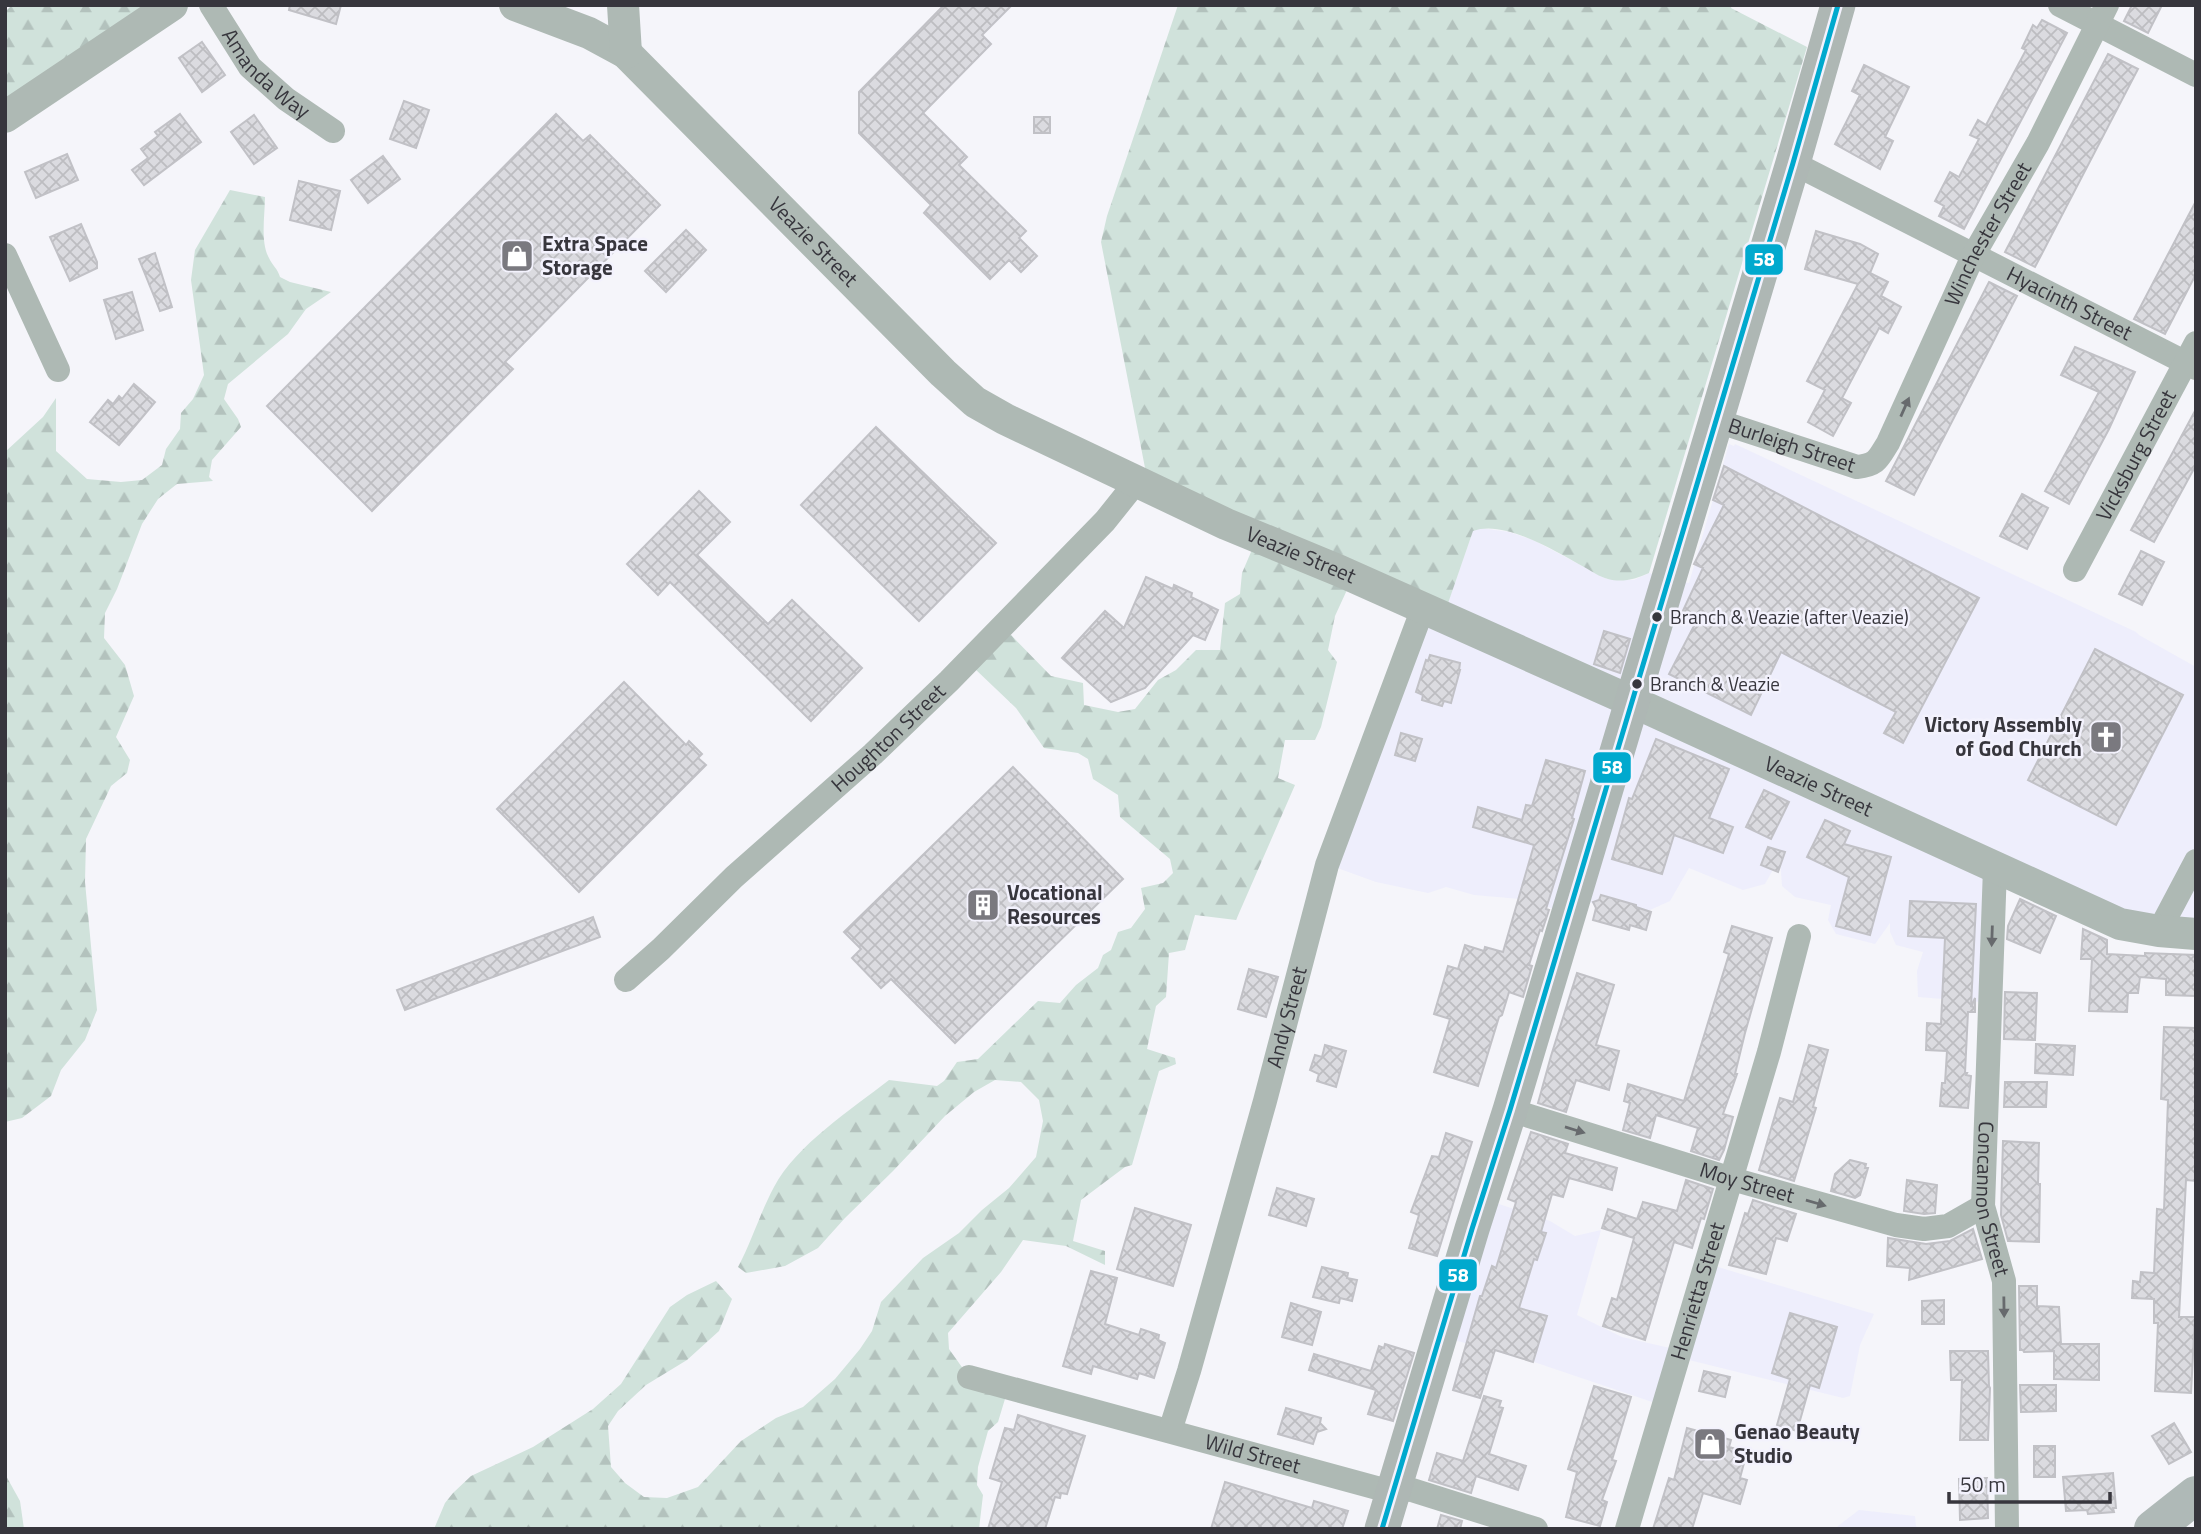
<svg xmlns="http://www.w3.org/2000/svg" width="2201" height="1534" viewBox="0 0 2201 1534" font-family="'Titillium Web',sans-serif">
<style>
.built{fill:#eeeefc}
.forest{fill:url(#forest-firs)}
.building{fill:url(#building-cross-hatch);stroke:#c1c1c6;stroke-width:2}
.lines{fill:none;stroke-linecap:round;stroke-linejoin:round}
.minor{stroke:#aeb9b4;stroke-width:24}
.tertiary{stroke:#aeb9b4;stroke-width:32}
.secondary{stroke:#aeb7b4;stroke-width:35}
.primary{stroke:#afb9b7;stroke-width:38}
.bus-1-casing{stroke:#f3f2fd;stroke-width:10}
.bus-1{stroke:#00a9ce;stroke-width:5}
.oneway{fill:#676a6d}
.bus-dot{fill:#37363d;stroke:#f3f2fd;stroke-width:2.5}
.labels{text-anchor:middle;stroke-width:5;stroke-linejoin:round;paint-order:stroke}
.bus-label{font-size:19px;fill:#37363d;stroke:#f3f2fd;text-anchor:start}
.street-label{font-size:21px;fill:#37363d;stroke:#f3f2fd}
.poi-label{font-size:21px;font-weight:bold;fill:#37363d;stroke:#f3f2fd;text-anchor:start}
.line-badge{stroke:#f3f2fd;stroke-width:2.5}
.badge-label{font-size:19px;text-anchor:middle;font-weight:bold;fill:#fff}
</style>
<defs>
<pattern id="forest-firs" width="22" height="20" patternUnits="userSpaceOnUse" patternTransform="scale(1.75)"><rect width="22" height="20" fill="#d0e2db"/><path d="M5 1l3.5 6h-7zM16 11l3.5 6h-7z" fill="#b3c2bd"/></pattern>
<pattern id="building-cross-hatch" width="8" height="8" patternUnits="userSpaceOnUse" patternTransform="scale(1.75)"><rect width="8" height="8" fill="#dbdbe0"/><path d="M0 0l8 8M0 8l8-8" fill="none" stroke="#bdbdc1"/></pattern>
</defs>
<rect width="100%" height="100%" fill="#f5f5fa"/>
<g class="built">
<path d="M1729 444 1734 446 1735 444 2136 632 2139 635 2196 667V938L2004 871 1992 1003 1918 997 1917 971 1923 952 1896 945 1890 932V923L1875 944 1836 934 1828 920 1831 905 1795 897 1782 886 1780 857 1765 884 1743 890 1689 868 1670 901 1650 910 1631 914 1581 900 1570 916 1532 900 1474 895 1446 887 1428 893 1376 882 1332 866 1430 614H1444L1473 531 1481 528 1509 532 1533 540 1607 579 1634 580 1649 573 1689 583Z"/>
<path d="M1493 1202 1550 1221 1575 1236 1601 1230 1577 1315 1622 1337 1683 1351 1708 1264 1874 1314 1860 1345 1850 1396 1843 1398 1685 1359 1670 1408 1534 1362 1447 1338Z"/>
<path d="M1859 1510 1915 1516 1916 1526 1919 1529H1837L1838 1526Z"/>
</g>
<g class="forest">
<path d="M12 5H176L5 128V12Z"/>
<path d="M1178 5H1732L1731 8 1807 47 1649 573C1636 579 1622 583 1608 579 1600 577 1591 571 1584 567 1557 552 1504 519 1473 531L1444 615 1352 579 1335 616 1328 650 1337 662 1321 727 1315 740H1285L1278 778 1295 785 1236 920 1195 915 1185 950 1169 953 1166 997 1156 1006 1147 1049 1175 1058 1176 1064 1159 1071 1132 1165 1125 1167 1081 1200 1073 1241 1105 1251V1265L1066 1246 1023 1240 1001 1272 948 1333 949 1349 969 1377 1008 1389 998 1422 988 1431 978 1467 977 1485 983 1495 979 1529H434L445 1503 453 1493 471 1476 533 1447 593 1409 621 1384 670 1307 687 1295 716 1281 732 1299 719 1331 687 1360 646 1385 618 1411 608 1426 611 1467 625 1483 644 1497 667 1498 698 1487 741 1441 776 1418 803 1407 835 1379 860 1349 872 1331 881 1302 923 1258 959 1233 982 1210 1009 1188 1036 1157 1043 1121 1039 1100 1021 1082 995 1080 974 1092 945 1116 893 1171 845 1218 818 1248 785 1266 746 1273 738 1267C752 1241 760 1213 774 1187 796 1145 852 1109 889 1080L937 1086 944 1081 957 1062 978 1059 1038 1001 1060 1003 1076 985 1098 968 1103 955 1111 950 1118 932 1131 928 1145 909 1141 888 1163 883 1173 873 1170 859 1120 817 1118 795 1093 779 1088 759 1078 753 1044 748 1016 708 974 668 1006 637 1011 635 1051 676 1083 683 1084 705 1118 712 1135 709 1158 680 1176 670 1196 650H1220L1225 603 1240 594 1242 573 1257 538 1147 478 1101 242 1107 216Z"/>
<path d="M230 190 265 197C265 215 260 242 269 258 272 265 278 269 280 277L290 282 331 292 306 309 288 334 228 384 224 399 238 419 241 427 212 460 209 477 213 481 177 484 158 499 142 524 117 589 105 613 104 638 125 665 134 696 116 737 130 760 127 773 111 786 86 839 85 882 97 1010 85 1040 61 1070 51 1096 22 1118 5 1122V452L43 417 56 398V451L87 479 121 482 142 480 162 465 166 449 180 429 181 413 193 399 204 375 191 280 195 250Z"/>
<path d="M5 1474 20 1501 24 1529H5Z"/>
</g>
<g class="building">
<path d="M290 5H341L336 24 289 10Z"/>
<path d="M944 5H1012L982 35 991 44 923 113 967 157 959 165 1026 231 1019 238 1037 256 1021 272 1009 260 990 279 924 213 931 205 859 133V92Z"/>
<path d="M2132 5H2162L2148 33 2124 21Z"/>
<path d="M2042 20 2067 33 1964 229 1939 216 1944 206 1935 201 1950 172 1959 177 1979 139 1970 135 1978 120 1986 125 2026 50 2022 48 2033 25 2037 28Z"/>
<path d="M202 42 225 75 202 92 179 58Z"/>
<path d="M2108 54 2138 69 2035 267 2005 252Z"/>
<path d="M1864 65 1909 87 1885 137 1893 141 1880 169 1835 144 1860 95 1852 91Z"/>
<path d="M404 101 429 110 416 148 390 139Z"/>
<path d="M180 114 201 142 144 185 132 170 148 158 141 149 158 136 155 132Z"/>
<path d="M556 114 583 141 590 135 660 205 505 362 513 369 372 511 267 406Z"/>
<path d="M254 115 277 148 254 164 231 132Z"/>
<rect x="1034" y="117" width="16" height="16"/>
<path d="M67 154 78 180 36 198 25 172Z"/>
<path d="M383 156 400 179 368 203 351 180Z"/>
<path d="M299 181 340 191 331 230 290 220Z"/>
<path d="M2196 201V274L2165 334 2134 319Z"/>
<path d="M81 224 97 262V268L70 281 50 237Z"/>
<path d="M686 230 706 250 666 292 645 271Z"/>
<path d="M1816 231 1860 244 1878 254 1870 273 1888 282 1881 296 1901 307 1888 333 1879 328 1842 398 1851 403 1833 436 1808 422 1825 390 1807 381 1858 284 1805 269Z"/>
<path d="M155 253 172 307 160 311 139 259Z"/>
<path d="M1989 282 2017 296 1914 495 1886 481Z"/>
<path d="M132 292 143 330 116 339 104 300Z"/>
<path d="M2075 347 2135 372 2109 429 2069 504 2045 491 2099 392 2061 375Z"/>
<path d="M134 384 155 402 119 445 90 422 108 400 113 404 119 396 122 399Z"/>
<path d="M2196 409V465L2154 542 2131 530Z"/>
<path d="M876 427 996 543 919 621 801 505Z"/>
<path d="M1724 466 1979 598 1903 743 1884 733 1896 712 1781 652 1751 715 1669 674 1695 624 1680 617 1703 568 1694 564 1724 505 1713 500Z"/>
<path d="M699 491 730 522 697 555 768 624 792 600 862 668 811 721 670 582 658 595 627 564Z"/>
<path d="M2022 494 2048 508 2027 549 2000 536Z"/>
<path d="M2141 551 2164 562 2142 605 2119 594Z"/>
<path d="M1146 577 1173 589 1174 585 1192 593 1191 597 1218 610 1205 640 1193 635 1145 688 1111 702 1062 658 1105 611 1124 628Z"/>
<path d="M1604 631 1630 639 1620 673 1594 664Z"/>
<path d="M2095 649 2183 695 2116 825 2028 780Z"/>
<path d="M1430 655 1460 663 1459 670H1460L1451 703 1444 701 1442 706 1422 700 1423 695 1416 692 1426 660 1428 661Z"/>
<path d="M624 682 686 745 689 741 702 754 698 758 706 765 579 892 497 809Z"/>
<path d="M1401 733 1422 739 1415 761 1395 755Z"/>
<path d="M1656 739 1729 769 1709 818 1733 827 1723 853 1674 835 1662 874 1612 859 1629 798 1632 799Z"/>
<path d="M1546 760 1585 771 1572 818 1574 819 1546 909 1549 910 1542 931 1540 930 1529 965 1532 966 1523 997 1509 992 1502 1015 1499 1017 1478 1086 1434 1072 1450 1019 1434 1014 1448 966 1458 969 1465 945 1484 951 1485 947 1503 952 1534 845 1473 827 1478 807 1522 820 1526 805 1532 806Z"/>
<path d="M1013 767 1123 879 955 1043 891 979 881 988 852 958 861 949 844 932Z"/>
<path d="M1764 790 1789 802 1771 839 1746 827Z"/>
<path d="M1825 820 1850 831 1844 844 1891 857 1870 935 1836 926 1849 877 1807 857Z"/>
<path d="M1768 847 1785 852 1778 872 1761 865Z"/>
<path d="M1601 895 1636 905V907L1651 912 1646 930 1630 925 1629 930 1593 920 1596 908 1593 902 1599 900Z"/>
<path d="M2020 899 2056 916 2040 953 2007 939 2008 926Z"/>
<path d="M1910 901 1976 904 1971 1007 1975 998V1012H1968L1965 1073H1967L1966 1075 1971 1076 1968 1108 1940 1106 1942 1083H1945L1947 1051 1926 1050 1927 1023 1941 1024 1945 938 1908 936Z"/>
<path d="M593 917 600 937 405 1010 397 990Z"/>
<path d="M1732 926 1772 938 1745 1033 1735 1074H1737L1723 1114 1733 1117 1724 1150 1719 1160 1691 1151 1698 1128 1656 1115 1650 1138 1623 1130 1630 1103 1624 1101 1628 1084 1684 1101 1729 954 1724 952Z"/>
<path d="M2083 929 2107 940V954L2145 956V953L2196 955V996L2166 995V979L2140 977 2138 993H2128L2127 1012 2089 1011 2092 959H2081Z"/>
<path d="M1249 969 1278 977 1266 1017 1238 1009Z"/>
<path d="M1577 973 1614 985 1596 1045 1619 1051 1609 1090 1576 1080 1566 1112 1538 1103 1551 1056Z"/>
<path d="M2005 992 2037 993 2035 1040 2004 1039Z"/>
<path d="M2164 1027 2196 1028V1181L2186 1180 2179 1317H2195L2191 1393 2155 1391 2158 1323H2154V1299L2132 1298 2133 1281 2140 1282 2141 1272 2154 1273 2157 1209 2164 1210 2168 1100 2161 1099Z"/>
<path d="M2036 1044 2075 1046 2073 1075 2035 1073Z"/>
<path d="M1325 1045 1346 1051 1336 1087 1317 1081 1319 1074 1310 1070 1315 1055 1322 1057Z"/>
<path d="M1809 1045 1828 1050 1813 1107 1816 1108 1794 1181 1759 1170 1780 1098 1793 1102Z"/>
<path d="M2005 1082H2047L2046 1107H2004Z"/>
<path d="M1531 1132 1568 1144 1565 1153 1617 1168 1612 1190 1569 1178 1563 1197 1552 1194 1541 1232 1546 1233 1537 1260 1534 1259 1519 1308 1547 1316 1533 1362 1495 1350 1480 1398 1453 1390 1480 1296H1482L1492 1266 1496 1268 1516 1202 1508 1199Z"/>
<path d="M1446 1133 1472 1142 1437 1256 1409 1248 1419 1215 1411 1212 1432 1156 1439 1157Z"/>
<path d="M2003 1141 2039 1143 2038 1184H2040L2039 1242 2008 1241 2001 1215Z"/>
<path d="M1850 1160 1866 1164 1865 1168H1868L1860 1195 1855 1198 1831 1191 1835 1174Z"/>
<path d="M1686 1180 1713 1189 1704 1219 1701 1218 1692 1248 1674 1242 1645 1340 1603 1326 1612 1298 1617 1300 1634 1238 1602 1228 1608 1209 1637 1219 1643 1202 1677 1211Z"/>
<path d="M1907 1180 1937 1185 1935 1213 1924 1214 1904 1211Z"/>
<path d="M1277 1188 1314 1199 1306 1226 1269 1215Z"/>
<path d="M1753 1200 1796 1214 1787 1241 1776 1238 1766 1274 1729 1265 1745 1213 1748 1214Z"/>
<path d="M1135 1208 1191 1225 1173 1286 1117 1269Z"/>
<path d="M1973 1229 1982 1259 1909 1280 1910 1268 1887 1266 1888 1238 1926 1244 1950 1241Z"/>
<path d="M1322 1267 1348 1273 1347 1278 1357 1280 1352 1301 1340 1298 1339 1303 1313 1297Z"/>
<path d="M1091 1271 1117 1278 1105 1324 1139 1335 1141 1329 1159 1335 1158 1340 1165 1343 1154 1378 1139 1373 1137 1379 1093 1366 1091 1374 1063 1366Z"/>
<path d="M2019 1286H2037V1306L2059 1307 2061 1344H2099V1380L2054 1379V1351L2024 1352 2023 1350H2020Z"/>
<path d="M1944 1300V1324H1922V1301Z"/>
<path d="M1291 1303 1321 1312 1312 1345 1282 1337Z"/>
<path d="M1790 1313 1837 1327 1819 1388 1810 1385 1797 1431 1777 1425 1790 1379 1772 1373Z"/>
<path d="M1385 1344 1414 1353 1393 1421 1368 1414 1376 1390 1309 1370 1314 1354 1371 1371 1379 1346 1384 1348Z"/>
<path d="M1950 1351H1988L1989 1386 1990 1388 1988 1440H1960L1962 1380H1951Z"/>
<path d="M1704 1371 1730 1377 1725 1397 1699 1391Z"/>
<path d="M2020 1385H2056V1411L2021 1412Z"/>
<path d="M1594 1386 1631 1397 1612 1460 1616 1461 1602 1500 1607 1502 1600 1526 1566 1517 1577 1472 1568 1469Z"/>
<path d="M1484 1396 1501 1401 1499 1407 1503 1408 1489 1454 1526 1466 1518 1490 1476 1476 1471 1493 1429 1480 1437 1453 1463 1461Z"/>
<path d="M1286 1408 1321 1418 1320 1423 1326 1429 1317 1432 1313 1444 1278 1434Z"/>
<path d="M1018 1415 1085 1436 1067 1494 1061 1493 1060 1498 1055 1497 1045 1529H988L1002 1482 990 1478 1005 1428 1014 1430Z"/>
<path d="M2174 1423 2191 1452 2169 1464 2152 1436Z"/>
<path d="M1687 1428 1731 1440 1729 1447 1747 1452 1740 1478 1747 1480 1740 1504 1703 1493 1692 1529H1653L1669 1478 1674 1480Z"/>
<rect x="2034" y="1446" width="21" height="31"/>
<path d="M2113 1473 2116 1508H2113L2114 1512 2088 1514 2087 1510 2066 1511 2063 1477Z"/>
<path d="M1987 1478 1988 1518 1960 1520 1959 1479Z"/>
<path d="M1225 1482 1312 1508 1314 1501 1348 1511 1342 1529H1211Z"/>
<path d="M1441 1515 1462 1521 1460 1529H1437Z"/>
</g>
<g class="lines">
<g class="minor">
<path id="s1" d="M211 5 250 67 286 99 333 131"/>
<path d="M2060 5 2196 75"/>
<path id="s2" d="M1793 163 2196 368"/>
<path d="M5 255 58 370"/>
<path id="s3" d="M1714 420 1857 467C1877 465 1878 459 1888 443L1973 256 2038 143 2107 5"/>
<path id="s4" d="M2075 570 2196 343"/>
<path id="s5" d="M1995 868 1983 1206 2004 1281 2007 1529"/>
<path d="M2159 931 2196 861"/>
<path id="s6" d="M626 980 661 949 734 877 873 754 949 681 1105 521 1137 481"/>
<path id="s7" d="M1510 1110 1732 1179 1896 1225 1924 1229 1948 1226 1983 1206"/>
<path id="s8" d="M969 1377 1377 1488 1412 1490 1536 1529"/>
<path id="s9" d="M1170 1431 1189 1371 1265 1101 1327 865 1423 608"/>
<path id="s10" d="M1627 1529 1769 1052 1799 936"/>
</g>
<g class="tertiary">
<path id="s11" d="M515 5 589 33 626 53 943 373 975 402 1005 419 1226 524 1340 571 1631 701 2120 924 2159 931 2196 934"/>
<path d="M623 5 626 53"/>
<path d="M5 117 172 5"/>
</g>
<path class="secondary" d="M1382 1529 1472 1229 1510 1110 1793 163 1838 5"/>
<path class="primary" d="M2153 1529 2196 1495"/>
<defs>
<path id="bus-1" d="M1382 1529 1472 1229 1510 1110 1793 163 1838 5"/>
</defs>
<use href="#bus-1" class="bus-1-casing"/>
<use href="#bus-1" class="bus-1"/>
</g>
<defs><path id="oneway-solid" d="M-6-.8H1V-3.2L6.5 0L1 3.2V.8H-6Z" transform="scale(1.75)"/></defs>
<g class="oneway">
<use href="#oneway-solid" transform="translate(1905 407) rotate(-66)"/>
<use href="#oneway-solid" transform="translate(1992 936) rotate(92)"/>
<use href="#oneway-solid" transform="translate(1575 1130) rotate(17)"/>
<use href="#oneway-solid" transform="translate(1816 1203) rotate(16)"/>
<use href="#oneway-solid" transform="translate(2004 1307) rotate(89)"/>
</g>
<defs>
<symbol id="shop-square" viewBox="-11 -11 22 22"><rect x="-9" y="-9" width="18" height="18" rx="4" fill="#7a797f" stroke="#f3f2fd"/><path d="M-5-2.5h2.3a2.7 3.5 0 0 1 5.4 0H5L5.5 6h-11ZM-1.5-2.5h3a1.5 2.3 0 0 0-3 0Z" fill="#fff"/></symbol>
<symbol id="church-square" viewBox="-11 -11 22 22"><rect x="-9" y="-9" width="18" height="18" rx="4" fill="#7a797f" stroke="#f3f2fd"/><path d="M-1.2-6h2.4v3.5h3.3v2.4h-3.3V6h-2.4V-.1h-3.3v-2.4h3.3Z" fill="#fff"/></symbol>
<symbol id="building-square" viewBox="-11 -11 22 22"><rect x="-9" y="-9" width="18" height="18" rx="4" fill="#7a797f" stroke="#f3f2fd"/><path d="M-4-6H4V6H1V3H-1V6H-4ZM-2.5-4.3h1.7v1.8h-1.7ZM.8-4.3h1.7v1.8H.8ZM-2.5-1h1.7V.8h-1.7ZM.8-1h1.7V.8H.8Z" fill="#fff"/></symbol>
</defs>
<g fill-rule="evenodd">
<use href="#shop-square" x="498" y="237" width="38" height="38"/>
<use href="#church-square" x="2087" y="718" width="38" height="38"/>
<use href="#building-square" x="964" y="886" width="38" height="38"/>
<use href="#shop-square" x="1691" y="1425" width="38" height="38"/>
</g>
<g class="bus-dot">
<circle cx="1657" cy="617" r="6"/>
<circle cx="1637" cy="684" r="6"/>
</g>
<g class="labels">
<g class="bus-label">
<text x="1670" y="624">Branch &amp; Veazie (after Veazie)</text>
<text x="1650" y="691">Branch &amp; Veazie</text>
</g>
<g class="street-label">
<text dy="7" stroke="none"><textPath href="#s1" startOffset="89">Amanda Way</textPath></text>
<text dy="7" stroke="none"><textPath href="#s3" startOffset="424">Winchester Street</textPath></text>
<text dy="7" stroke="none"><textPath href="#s11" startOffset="387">Veazie Street</textPath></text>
<text dy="7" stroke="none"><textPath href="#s2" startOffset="310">Hyacinth Street</textPath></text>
<text dy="7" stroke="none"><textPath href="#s3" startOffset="82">Burleigh Street</textPath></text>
<text dy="7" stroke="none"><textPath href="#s4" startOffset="130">Vicksburg Street</textPath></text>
<text dy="7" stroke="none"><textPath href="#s11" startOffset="975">Veazie Street</textPath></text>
<text dy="7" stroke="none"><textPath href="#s6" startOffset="357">Houghton Street</textPath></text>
<text dy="7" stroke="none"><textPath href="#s11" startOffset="1542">Veazie Street</textPath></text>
<text dy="7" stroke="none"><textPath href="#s9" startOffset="430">Andy Street</textPath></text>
<text dy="7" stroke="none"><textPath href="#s7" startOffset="248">Moy Street</textPath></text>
<text dy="7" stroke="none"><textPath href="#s5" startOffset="332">Concannon Street</textPath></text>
<text dy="7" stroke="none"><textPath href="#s10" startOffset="248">Henrietta Street</textPath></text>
<text dy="7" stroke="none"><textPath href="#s8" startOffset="294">Wild Street</textPath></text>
</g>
<g class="poi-label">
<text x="542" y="251">Extra Space<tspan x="542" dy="24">Storage</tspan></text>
<text x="2082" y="732" text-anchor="end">Victory Assembly<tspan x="2082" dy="24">of God Church</tspan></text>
<text x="1007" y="900">Vocational<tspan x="1007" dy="24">Resources</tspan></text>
<text x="1734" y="1439">Genao Beauty<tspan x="1734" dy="24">Studio</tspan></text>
</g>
</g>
<g class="line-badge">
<rect x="1744" y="243" width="40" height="33" rx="7" fill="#00a9ce"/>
<rect x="1592" y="751" width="40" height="33" rx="7" fill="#00a9ce"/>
<rect x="1438" y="1258" width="40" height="34" rx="7" fill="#00a9ce"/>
</g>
<g class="badge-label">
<text x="1764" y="266">58</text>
<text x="1612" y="774">58</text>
<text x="1458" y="1282">58</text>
</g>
<rect width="2201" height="1534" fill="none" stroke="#37363d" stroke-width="14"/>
<path d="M1949 1492v10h161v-10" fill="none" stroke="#37363d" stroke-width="3.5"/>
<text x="1960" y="1492" font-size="21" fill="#37363d" stroke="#f3f2fd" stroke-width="5" paint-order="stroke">50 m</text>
</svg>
